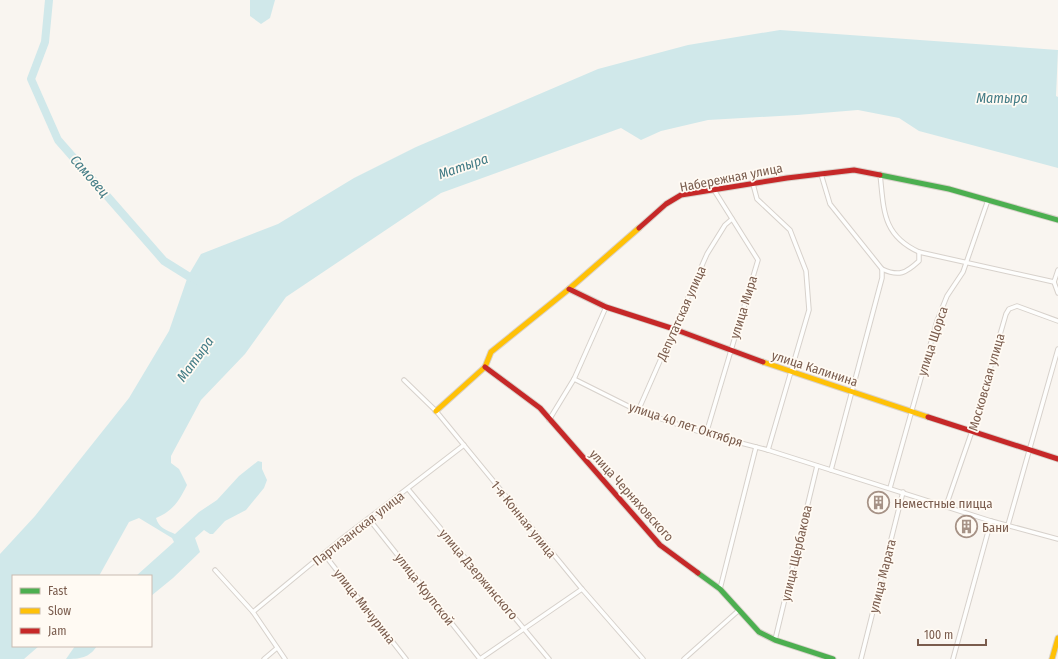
<svg xmlns="http://www.w3.org/2000/svg" width="1058" height="659" viewBox="0 0 1058 659" font-family="'Fira Sans Condensed',sans-serif">
<style>
.water{fill:#d0e8ea}
.lines{fill:none;stroke-linecap:round;stroke-linejoin:round}
.river{stroke:#d0e8ea;stroke-width:8}
.street-casing{stroke:#d7d1cb;stroke-width:5.5}
.fast-casing{stroke:#d9d2cb;stroke-width:7}
.slow-casing{stroke:#d9d2cb;stroke-width:7}
.jam-casing{stroke:#d9d2cb;stroke-width:7}
.street{stroke:#fefefd;stroke-width:3.5}
.fast{stroke:#4caf50;stroke-width:5}
.slow{stroke:#ffc107;stroke-width:5}
.jam{stroke:#c62828;stroke-width:5}
.labels{text-anchor:middle;stroke-width:3.5;stroke-linejoin:round;paint-order:stroke}
.street-label{font-size:13px;fill:#7a5c4d;stroke:#fffaf3}
.poi-label{font-size:13px;fill:#7a5c4d;stroke:#fffaf3;text-anchor:start}
.water-label{font-size:14px;font-style:italic;fill:#437c86;stroke:#fffaf3}
</style>
<rect width="100%" height="100%" fill="#f9f5f0"/>
<g class="water">
<path d="M250 0H275L270 18 261 24 250 16Z"/>
<path d="M780 30 1058 50 1056 96 1058 97V168L919 131 899 118 858 110 797 115 708 120 661 131 641 140 621 128 441 193 286 297 245 354 201 400 171 456V463L179 469 187 485C179 501 173 511 156 518 159 528 166 530 175 534L199 512 217 500 239 476 258 461 262 462V469L267 480 264 488 246 510 225 521 213 534H210L204 530 195 538 200 552 173 578 151 596V576H136L174 542 172 538 139 518 129 522 99 576H13V646H39L24 659H0V554L35 516 129 398 169 331 188 276 201 254 278 224 354 178 416 147 598 69 688 45Z"/>
<path d="M75 646H97C89 658 80 659 66 659Z"/>
</g>
<g class="lines">
<path class="river" d="M49 0 45 42 31 79 58 140 164 261 188 276 197 280"/>
<defs>
<g id="street">
<path d="M821 174 830 204 882 269V278L831 470"/>
<path d="M880 174C884 210 882 235 919 252L1054 282 1058 293"/>
<path d="M753 184 757 199 790 230 806 271 809 310 768 450"/>
<path d="M882 269C899 277 906 273 919 261V252"/>
<path d="M1054 282 1058 270"/>
<path d="M574 379 638 411 706 434 768 450 991 521 1058 539"/>
<path d="M404 380 436 411 582 589 643 659"/>
<path d="M638 411 707 254 725 225 732 219"/>
<path d="M549 420 574 379 606 307"/>
<path d="M706 434 758 260 714 190"/>
<path d="M890 488 937 321 947 296 963 272 988 200"/>
<path d="M408 489 549 659"/>
<path d="M946 506 972 431 1006 314 1009 309 1017 306 1058 321"/>
<path d="M369 519 480 659"/>
<path d="M1008 525 1058 349"/>
<path d="M324 554 406 659"/>
<path d="M215 570 253 612 285 659"/>
<path d="M720 589 756 447"/>
<path d="M253 612 339 541 464 445"/>
<path d="M775 640 817 466"/>
<path d="M264 659 277 648"/>
<path d="M480 659 582 589"/>
<path d="M684 659 738 611"/>
<path d="M861 659 903 492"/>
<path d="M953 659 991 521"/>
</g>
<g id="fast">
<path d="M880 175 949 189 1058 220"/>
<path d="M698 573 720 589 759 632 775 640 833 659"/>
</g>
<g id="slow">
<path d="M763 362 928 417"/>
<path d="M436 411 485 367 491 352 569 289 639 228"/>
<path d="M1052 659 1058 638"/>
</g>
<g id="jam">
<path d="M639 228 666 204 681 195 787 178 854 170 880 175"/>
<path d="M569 289 606 307 674 329 763 362"/>
<path d="M485 367 540 408 660 545 698 573"/>
<path d="M928 417 1058 459"/>
</g>
</defs>
<use href="#street" class="street-casing"/>
<use href="#fast" class="fast-casing"/>
<use href="#slow" class="slow-casing"/>
<use href="#jam" class="jam-casing"/>
<use href="#street" class="street"/>
<use href="#fast" class="fast"/>
<use href="#slow" class="slow"/>
<use href="#jam" class="jam"/>
</g>
<defs>
<symbol id="building-ring" viewBox="-11 -11 22 22"><circle r="9.5" fill="#fffaf3" stroke="#a69286" stroke-width="1.5"/><path d="M-4-6H4V6H1V3H-1V6H-4ZM-2.5-4.3h1.7v1.8h-1.7ZM.8-4.3h1.7v1.8H.8ZM-2.5-1h1.7V.8h-1.7ZM.8-1h1.7V.8H.8Z" fill="#a69286"/></symbol>
</defs>
<g fill-rule="evenodd">
<use href="#building-ring" x="866" y="490" width="25" height="25"/>
<use href="#building-ring" x="954" y="514" width="25" height="25"/>
</g>
<g class="labels">
<g class="street-label">
<text transform="translate(731 177) rotate(-11)" y="5">Набережная улица</text>
<text transform="translate(743 307) rotate(-73)" y="5">улица Мира</text>
<text transform="translate(681 313) rotate(-66)" y="5">Депутатская улица</text>
<text transform="translate(932 341) rotate(-72)" y="5">улица Щорса</text>
<text transform="translate(815 368) rotate(18)" y="5">улица Калинина</text>
<text transform="translate(986 382) rotate(-74)" y="5">Московская улица</text>
<text transform="translate(686 424) rotate(18)" y="5">улица 40 лет Октября</text>
<text transform="translate(632 495) rotate(48)" y="5">улица Черняховского</text>
<text transform="translate(524 519) rotate(51)" y="5">1-я Конная улица</text>
<text transform="translate(358 528) rotate(-38)" y="5">Партизанская улица</text>
<text transform="translate(796 553) rotate(-77)" y="5">улица Щербакова</text>
<text transform="translate(479 574) rotate(50)" y="5">улица Дзержинского</text>
<text transform="translate(882 576) rotate(-76)" y="5">улица Марата</text>
<text transform="translate(425 589) rotate(52)" y="5">улица Крупской</text>
<text transform="translate(365 606) rotate(52)" y="5">улица Мичурина</text>
</g>
<g class="poi-label">
<text x="894" y="508">Неместные пицца</text>
<text x="982" y="532">Бани</text>
</g>
<g class="water-label">
<text x="1002" y="103">Матыра</text>
<text transform="translate(463 166) rotate(-19)" y="5">Матыра</text>
<text transform="translate(90 176) rotate(49)" y="5">Самовец</text>
<text transform="translate(195 359) rotate(-54)" y="5">Матыра</text>
</g>
</g>
<rect x="12" y="575" width="140" height="72" fill="#fffaf3" stroke="#cabbb1"/>
<rect x="20" y="588" width="20" height="6" fill="#4caf50" stroke="#cabbb1"/>
<text x="48" y="595" font-size="12" fill="#7a5c4d">Fast</text>
<rect x="20" y="608" width="20" height="6" fill="#ffc107" stroke="#cabbb1"/>
<text x="48" y="615" font-size="12" fill="#7a5c4d">Slow</text>
<rect x="20" y="628" width="20" height="6" fill="#c62828" stroke="#cabbb1"/>
<text x="48" y="635" font-size="12" fill="#7a5c4d">Jam</text>
<path d="M918 639v6h68v-6" fill="none" stroke="#7a5c4d" stroke-width="2"/>
<text x="924" y="639" font-size="12" fill="#7a5c4d" stroke="#fffaf3" stroke-width="3" paint-order="stroke">100 m</text>
</svg>
